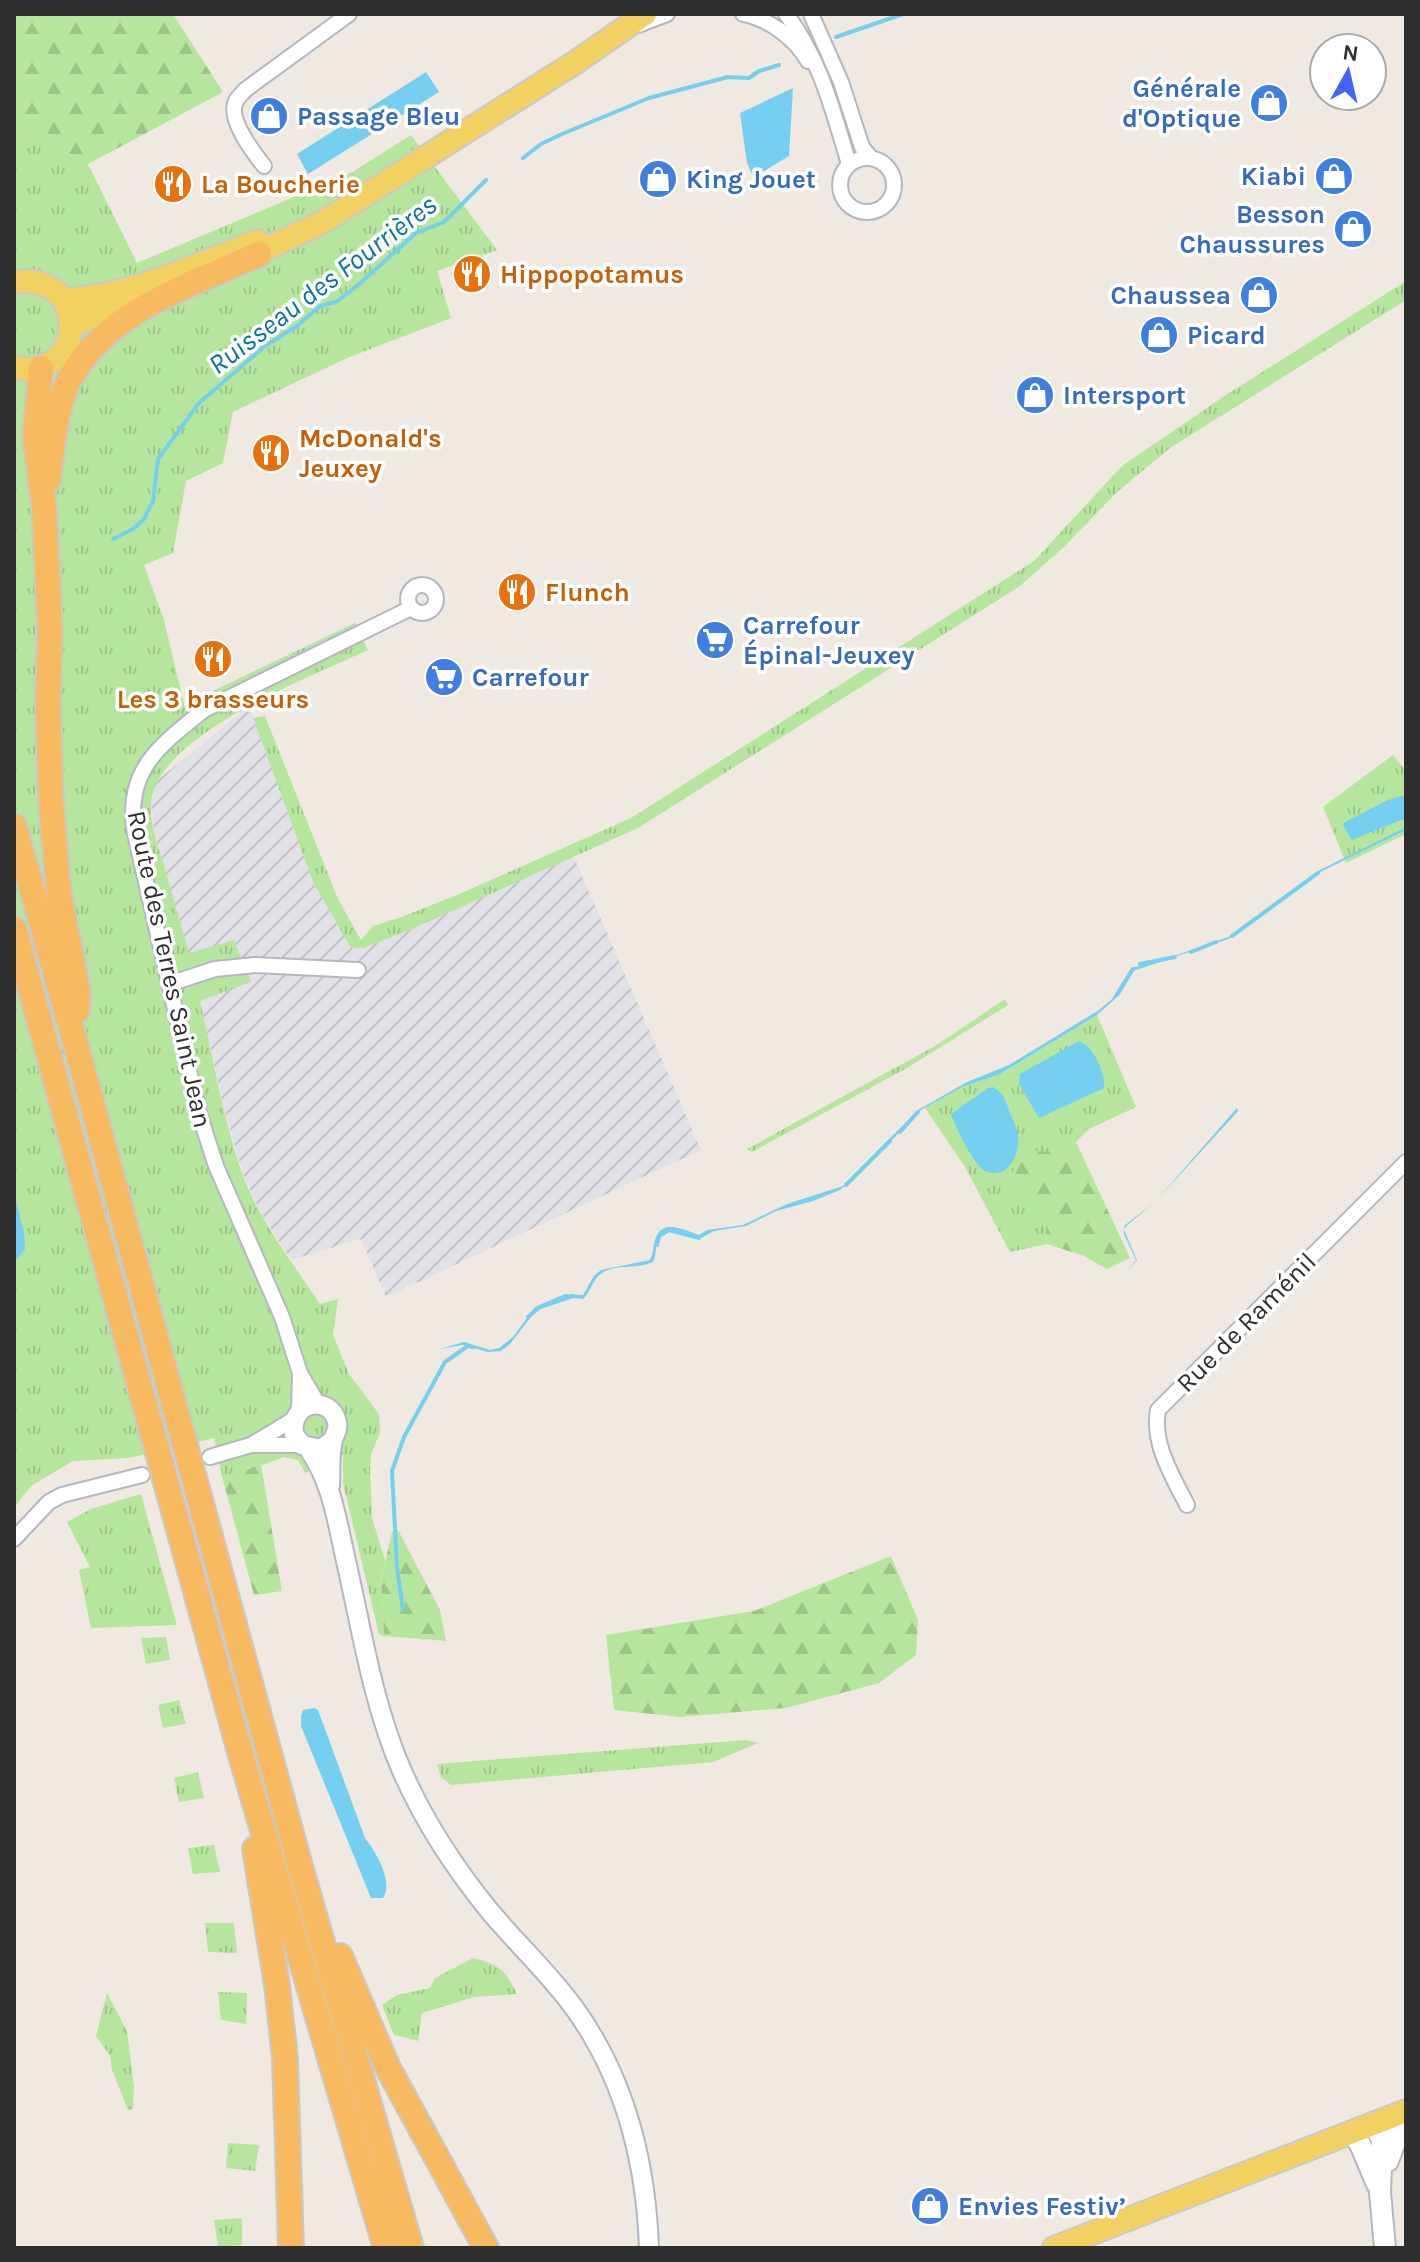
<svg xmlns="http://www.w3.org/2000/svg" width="1420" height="2262" viewBox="0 0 1420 2262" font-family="Karla,sans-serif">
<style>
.industrial{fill:url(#industrial-furrows)}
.grass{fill:url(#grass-tufts)}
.forest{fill:url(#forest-firs)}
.water{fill:#75cff0}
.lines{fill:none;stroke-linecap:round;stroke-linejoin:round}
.stream{stroke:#75cff0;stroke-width:4}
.minor-casing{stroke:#b4b7c1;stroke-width:18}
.tertiary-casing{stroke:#b4b7c1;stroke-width:22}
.secondary-casing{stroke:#b4b7c1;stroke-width:24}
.primary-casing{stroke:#c9c9c9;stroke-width:26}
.trunk-casing{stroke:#c9c9c9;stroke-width:28}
.minor{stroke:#fff;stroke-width:14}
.tertiary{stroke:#fff;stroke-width:18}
.secondary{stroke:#fff;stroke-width:20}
.primary{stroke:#f2d163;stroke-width:22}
.trunk{stroke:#f8ba60;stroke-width:24}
.labels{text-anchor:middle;stroke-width:7;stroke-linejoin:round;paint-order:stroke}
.shop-label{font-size:26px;font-weight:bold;fill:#366cbe;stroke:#fff;text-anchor:start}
.food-label{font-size:26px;font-weight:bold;fill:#c56008;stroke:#fff;text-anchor:start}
.street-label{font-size:26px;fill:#2e2e2e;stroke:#fff}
.water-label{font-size:28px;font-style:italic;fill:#0d6fa3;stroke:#fff}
</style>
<defs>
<pattern id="industrial-furrows" width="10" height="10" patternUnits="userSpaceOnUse" patternTransform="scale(2)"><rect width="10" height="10" fill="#e3e1e8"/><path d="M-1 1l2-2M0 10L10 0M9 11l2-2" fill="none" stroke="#c3c1c7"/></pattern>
<pattern id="grass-tufts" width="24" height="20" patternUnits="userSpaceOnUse" patternTransform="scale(2)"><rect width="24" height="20" fill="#b6e59e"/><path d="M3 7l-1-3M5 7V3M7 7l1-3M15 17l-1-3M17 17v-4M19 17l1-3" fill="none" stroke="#9dc588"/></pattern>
<pattern id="forest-firs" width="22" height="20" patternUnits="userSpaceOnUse" patternTransform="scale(2)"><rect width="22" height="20" fill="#b6e59e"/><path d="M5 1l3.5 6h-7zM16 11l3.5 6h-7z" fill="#9dc588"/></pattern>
</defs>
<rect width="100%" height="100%" fill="#efe9e1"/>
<path class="industrial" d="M249 706 313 882 352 948H364L412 929 573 855 701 1150 386 1297 361 1239 291 1260 261 1213 243 1174 224 1107 189 954 154 831 151 803 154 783Z"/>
<g class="grass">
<path d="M14 127 88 164 137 263 351 173 411 135 497 250 437 271 451 318 347 358 233 412 223 463 186 481 173 553 144 565 164 620 185 708 202 696 355 623 368 650C313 676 153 736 151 805 150 825 158 846 164 865 172 894 181 924 189 953L234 940 251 982 200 1001C213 1058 223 1117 242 1173 259 1220 292 1262 320 1304L338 1299 333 1335 349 1374 379 1414 380 1432 371 1455 370 1471 372 1518 385 1560 381 1579 384 1636 379 1634 343 1483V1455L305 1473 298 1460 284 1457 223 1480 214 1438 129 1458 73 1461 31 1486 14 1508Z"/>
<path d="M1406 281V300L1170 448 1117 492 1065 546 1020 586 638 828 412 929 364 948H351L313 882 253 718 265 716 338 899 361 940 373 926 399 918 457 895 631 818 1034 561 1122 466 1226 395Z"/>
<path d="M1393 755 1406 771V834L1346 863 1323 807Z"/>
<path d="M1005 999 1008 1005 907 1068 752 1152 747 1149 935 1046Z"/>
<path d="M1097 1015 1136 1107 1089 1129 1076 1142 1047 1152 1045 1208 1047 1244 1010 1252 965 1167 925 1108 962 1087 1000 1074Z"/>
<path d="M141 1494 177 1625 91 1628 79 1570 90 1567 67 1522 91 1509Z"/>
<path d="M166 1637 170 1660 146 1664 141 1638Z"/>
<path d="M179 1700 186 1724 163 1728 158 1705Z"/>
<path d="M746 1740 758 1743 713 1762 451 1785 441 1777 437 1764Z"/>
<path d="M198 1772 204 1798 179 1802 174 1778Z"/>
<path d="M214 1845 220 1872 193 1874 188 1848Z"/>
<path d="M205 1923H234L237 1953 208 1952Z"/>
<path d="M473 1958C499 1965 505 1969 517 1994L474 1997 422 2013 418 2041 394 2035 382 2005 397 1995 430 1988 435 1978Z"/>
<path d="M218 1992 247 1993 246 2024 221 2020Z"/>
<path d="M107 1993 127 2031 134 2087 133 2109 128 2110 112 2070 110 2056 96 2036Z"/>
<path d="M228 2143 259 2145 255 2171 226 2168Z"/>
<path d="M242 2218V2245L218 2247 214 2220Z"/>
</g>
<g class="forest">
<path d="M14 14H173L223 92 88 164 14 127Z"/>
<path d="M1076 1142 1130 1258 1107 1269 1084 1256 1047 1244 1045 1208 1023 1203 1010 1178 1023 1150 1047 1152Z"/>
<path d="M261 1464 282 1591 254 1595 223 1480Z"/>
<path d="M398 1530 440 1610 446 1641 384 1636 381 1579 392 1532Z"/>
<path d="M891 1556 918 1620 916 1655 879 1683 786 1708 680 1717 614 1710 606 1635 754 1611Z"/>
</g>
<g class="water">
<path d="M426 72 439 92 308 174 297 154Z"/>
<path d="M793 88 789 156 759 174H752L747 163 740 113Z"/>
<path d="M1402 796 1406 797V818L1352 840 1343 825 1345 822 1388 800Z"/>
<path d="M1406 827V830L1316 874 1228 939 1130 972 1116 998 1097 1015 1000 1074 962 1087 921 1110 863 1170 840 1190 813 1201 776 1211 746 1226 714 1231 701 1238C690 1235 666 1221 659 1237 655 1245 657 1254 653 1262 636 1270 618 1263 602 1273 593 1278 591 1292 583 1299L565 1297 537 1309 510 1344 501 1351 488 1352 462 1345 440 1349 464 1342 490 1350 499 1348 513 1337 535 1307 565 1294 583 1295 594 1276 601 1270 650 1260C654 1252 653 1243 657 1235 665 1219 687 1231 699 1235L707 1230 743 1225 787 1204 843 1186 918 1110 967 1082 1009 1065 1099 1010 1112 999 1131 968 1163 960 1228 937 1316 872Z"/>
<path d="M1079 1041C1093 1045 1106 1074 1104 1088L1039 1118 1019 1084 1020 1074Z"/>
<path d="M993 1087C1004 1093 1006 1102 1010 1113 1013 1120 1017 1128 1018 1137 1020 1154 1008 1179 987 1172 975 1168 955 1127 951 1114L988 1088Z"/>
<path d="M1237 1108 1238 1111 1155 1202 1125 1227 1124 1230 1137 1260 1126 1273 1136 1260 1124 1234V1226L1155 1202Z"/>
<path d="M14 1193 24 1232 25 1249 14 1263Z"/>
<path d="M314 1708 318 1710 365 1838C376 1852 394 1882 383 1898H371L301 1726V1716L303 1710Z"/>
</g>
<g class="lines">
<g class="stream">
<path d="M836 37 903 14"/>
<path d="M523 158 541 144 562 134 649 98 728 77 749 78 759 71 779 65"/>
<path d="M113 539 133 529 144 519 153 501 158 459 199 403 265 346 297 326 320 306 336 302 358 285 416 233 444 222 486 180"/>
<path d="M1232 936 1318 873"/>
<path d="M1191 952 1216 942"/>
<path d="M1140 964 1175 957"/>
<path d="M1117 995 1133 969"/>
<path d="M900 1132 918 1112"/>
<path d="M846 1185 890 1141"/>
<path d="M657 1245 659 1236 669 1230 699 1238"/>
<path d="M528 1317 540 1307 573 1296"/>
<path d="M403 1610 397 1568 392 1471 404 1437 445 1362 468 1346 473 1347"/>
</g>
<defs>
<g id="minor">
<path d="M743 14C769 19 795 38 808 61"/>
<path d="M786 14C820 58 833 111 849 164"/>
<path d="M811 14 841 82 862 147 871 158"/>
<path d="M638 25 667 14"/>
<circle cx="867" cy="185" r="27"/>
<path d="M264 166C253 152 227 118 236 101 238 97 242 94 245 90L349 14"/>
<circle cx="422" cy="599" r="14"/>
<path d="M169 984 215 969 255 965 358 970"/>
<path d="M318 1404 300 1373 282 1317 216 1166 198 1110 135 834C124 771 159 746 204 710L411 608"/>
<path d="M299 1412 300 1373"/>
<path d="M255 1445H302"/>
<path d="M210 1457 251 1445 294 1419"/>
<path d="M1187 1505C1172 1475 1152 1444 1158 1410L1406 1162"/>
<path d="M14 1539 49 1502 62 1495 142 1475"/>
</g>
<g id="tertiary">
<path d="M308 1448C332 1482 337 1521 346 1561 362 1631 373 1705 402 1771 424 1821 454 1867 488 1909 516 1943 549 1973 575 2009 625 2079 646 2163 649 2248"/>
<path d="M330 1486C331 1472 329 1454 333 1440 335 1433 339 1429 337 1422 330 1393 289 1402 294 1434L302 1445 321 1449 333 1440"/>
</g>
<g id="secondary">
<path d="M1374 2124 1382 2140 1380 2192 1385 2248"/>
<path d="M1351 2132 1360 2144 1377 2184"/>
<path d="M1388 2161 1406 2111"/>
</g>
<g id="primary">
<path d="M244 259 323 222 576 62 645 14"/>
<path d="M14 282C93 271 86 383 14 367"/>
<path d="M64 299C122 299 202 263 257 241"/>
<path d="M72 325 170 284"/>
<path d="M1054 2248 1406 2111"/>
</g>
<g id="trunk">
<path d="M41 368 35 436 44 507 50 630 48 703 51 802 59 895 78 992 77 1010"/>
<path d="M48 481C52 453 56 404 69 380 106 310 192 285 259 254"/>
<path d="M14 826 76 1045 301 1870 411 2248"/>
<path d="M14 929 242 1759 386 2248"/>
<path d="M255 1849 277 1985 285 2058 291 2248"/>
<path d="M340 1956 388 2068 486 2248"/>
</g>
</defs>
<use href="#minor" class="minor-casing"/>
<use href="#tertiary" class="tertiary-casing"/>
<use href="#secondary" class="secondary-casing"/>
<use href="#primary" class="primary-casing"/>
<use href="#trunk" class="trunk-casing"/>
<use href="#minor" class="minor"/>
<use href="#tertiary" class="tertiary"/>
<use href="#secondary" class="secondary"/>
<use href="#primary" class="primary"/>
<use href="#trunk" class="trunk"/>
</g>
<defs>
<symbol id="shop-disc" viewBox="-11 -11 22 22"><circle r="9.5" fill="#3f7fe0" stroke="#fff"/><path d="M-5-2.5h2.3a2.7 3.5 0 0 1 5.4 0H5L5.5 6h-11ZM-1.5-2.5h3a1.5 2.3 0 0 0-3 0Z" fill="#fff"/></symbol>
<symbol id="restaurant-disc" viewBox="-11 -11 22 22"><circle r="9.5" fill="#e8710a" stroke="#fff"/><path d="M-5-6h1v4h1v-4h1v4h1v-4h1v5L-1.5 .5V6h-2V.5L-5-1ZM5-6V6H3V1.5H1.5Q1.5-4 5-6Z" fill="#fff"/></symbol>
<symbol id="supermarket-disc" viewBox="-11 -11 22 22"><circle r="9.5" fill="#3f7fe0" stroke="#fff"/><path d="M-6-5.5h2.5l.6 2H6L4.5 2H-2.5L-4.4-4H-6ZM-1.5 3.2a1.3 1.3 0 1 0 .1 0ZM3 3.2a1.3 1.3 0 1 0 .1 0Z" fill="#fff"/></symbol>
</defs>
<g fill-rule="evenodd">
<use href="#shop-disc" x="1247" y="81" width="44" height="44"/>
<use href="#shop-disc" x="247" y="94" width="44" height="44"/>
<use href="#shop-disc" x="1312" y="154" width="44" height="44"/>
<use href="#shop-disc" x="636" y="157" width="44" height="44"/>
<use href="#restaurant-disc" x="151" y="162" width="44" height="44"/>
<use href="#shop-disc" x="1331" y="207" width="44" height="44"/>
<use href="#restaurant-disc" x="450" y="252" width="44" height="44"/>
<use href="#shop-disc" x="1237" y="273" width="44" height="44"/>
<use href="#shop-disc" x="1137" y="313" width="44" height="44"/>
<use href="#shop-disc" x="1013" y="373" width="44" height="44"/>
<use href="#restaurant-disc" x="249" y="431" width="44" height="44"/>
<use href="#restaurant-disc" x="495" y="570" width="44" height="44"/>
<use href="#supermarket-disc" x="693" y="618" width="44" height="44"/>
<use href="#restaurant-disc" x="191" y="637" width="44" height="44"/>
<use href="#supermarket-disc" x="422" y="655" width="44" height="44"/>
<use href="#shop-disc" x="908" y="2184" width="44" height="44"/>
</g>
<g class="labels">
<g class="shop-label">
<text x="1241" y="97" text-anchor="end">Générale<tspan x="1241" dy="30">d'Optique</tspan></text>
<text x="297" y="125">Passage Bleu</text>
<text x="1306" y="185" text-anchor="end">Kiabi</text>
<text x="686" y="188">King Jouet</text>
<text x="1325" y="223" text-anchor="end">Besson<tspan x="1325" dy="30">Chaussures</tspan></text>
<text x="1231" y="304" text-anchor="end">Chaussea</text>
<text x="1187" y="344">Picard</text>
<text x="1063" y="404">Intersport</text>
<text x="743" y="634">Carrefour<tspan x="743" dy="30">Épinal-Jeuxey</tspan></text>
<text x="472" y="686">Carrefour</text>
<text x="958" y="2215">Envies Festiv’</text>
</g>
<g class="food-label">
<text x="201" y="193">La Boucherie</text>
<text x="500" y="283">Hippopotamus</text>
<text x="299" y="447">McDonald's<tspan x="299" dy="30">Jeuxey</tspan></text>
<text x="545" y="601">Flunch</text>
<text x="213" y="708" text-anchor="middle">Les 3 brasseurs</text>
</g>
<g class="street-label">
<text transform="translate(170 969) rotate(78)" y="9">Route des Terres Saint Jean</text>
<text transform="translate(1246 1322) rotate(-45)" y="9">Rue de Raménil</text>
</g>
<g class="water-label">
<text transform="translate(322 284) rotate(-37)" y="10">Ruisseau des Fourrières</text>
</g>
</g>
<rect width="1420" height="2262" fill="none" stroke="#2e2e2e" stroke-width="32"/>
<g transform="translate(1348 72) rotate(8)"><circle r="38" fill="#ffffff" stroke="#ababab" stroke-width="2"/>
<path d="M0-6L14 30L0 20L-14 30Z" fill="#4264fb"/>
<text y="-12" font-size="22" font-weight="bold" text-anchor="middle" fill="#2e2e2e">N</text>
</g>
</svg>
